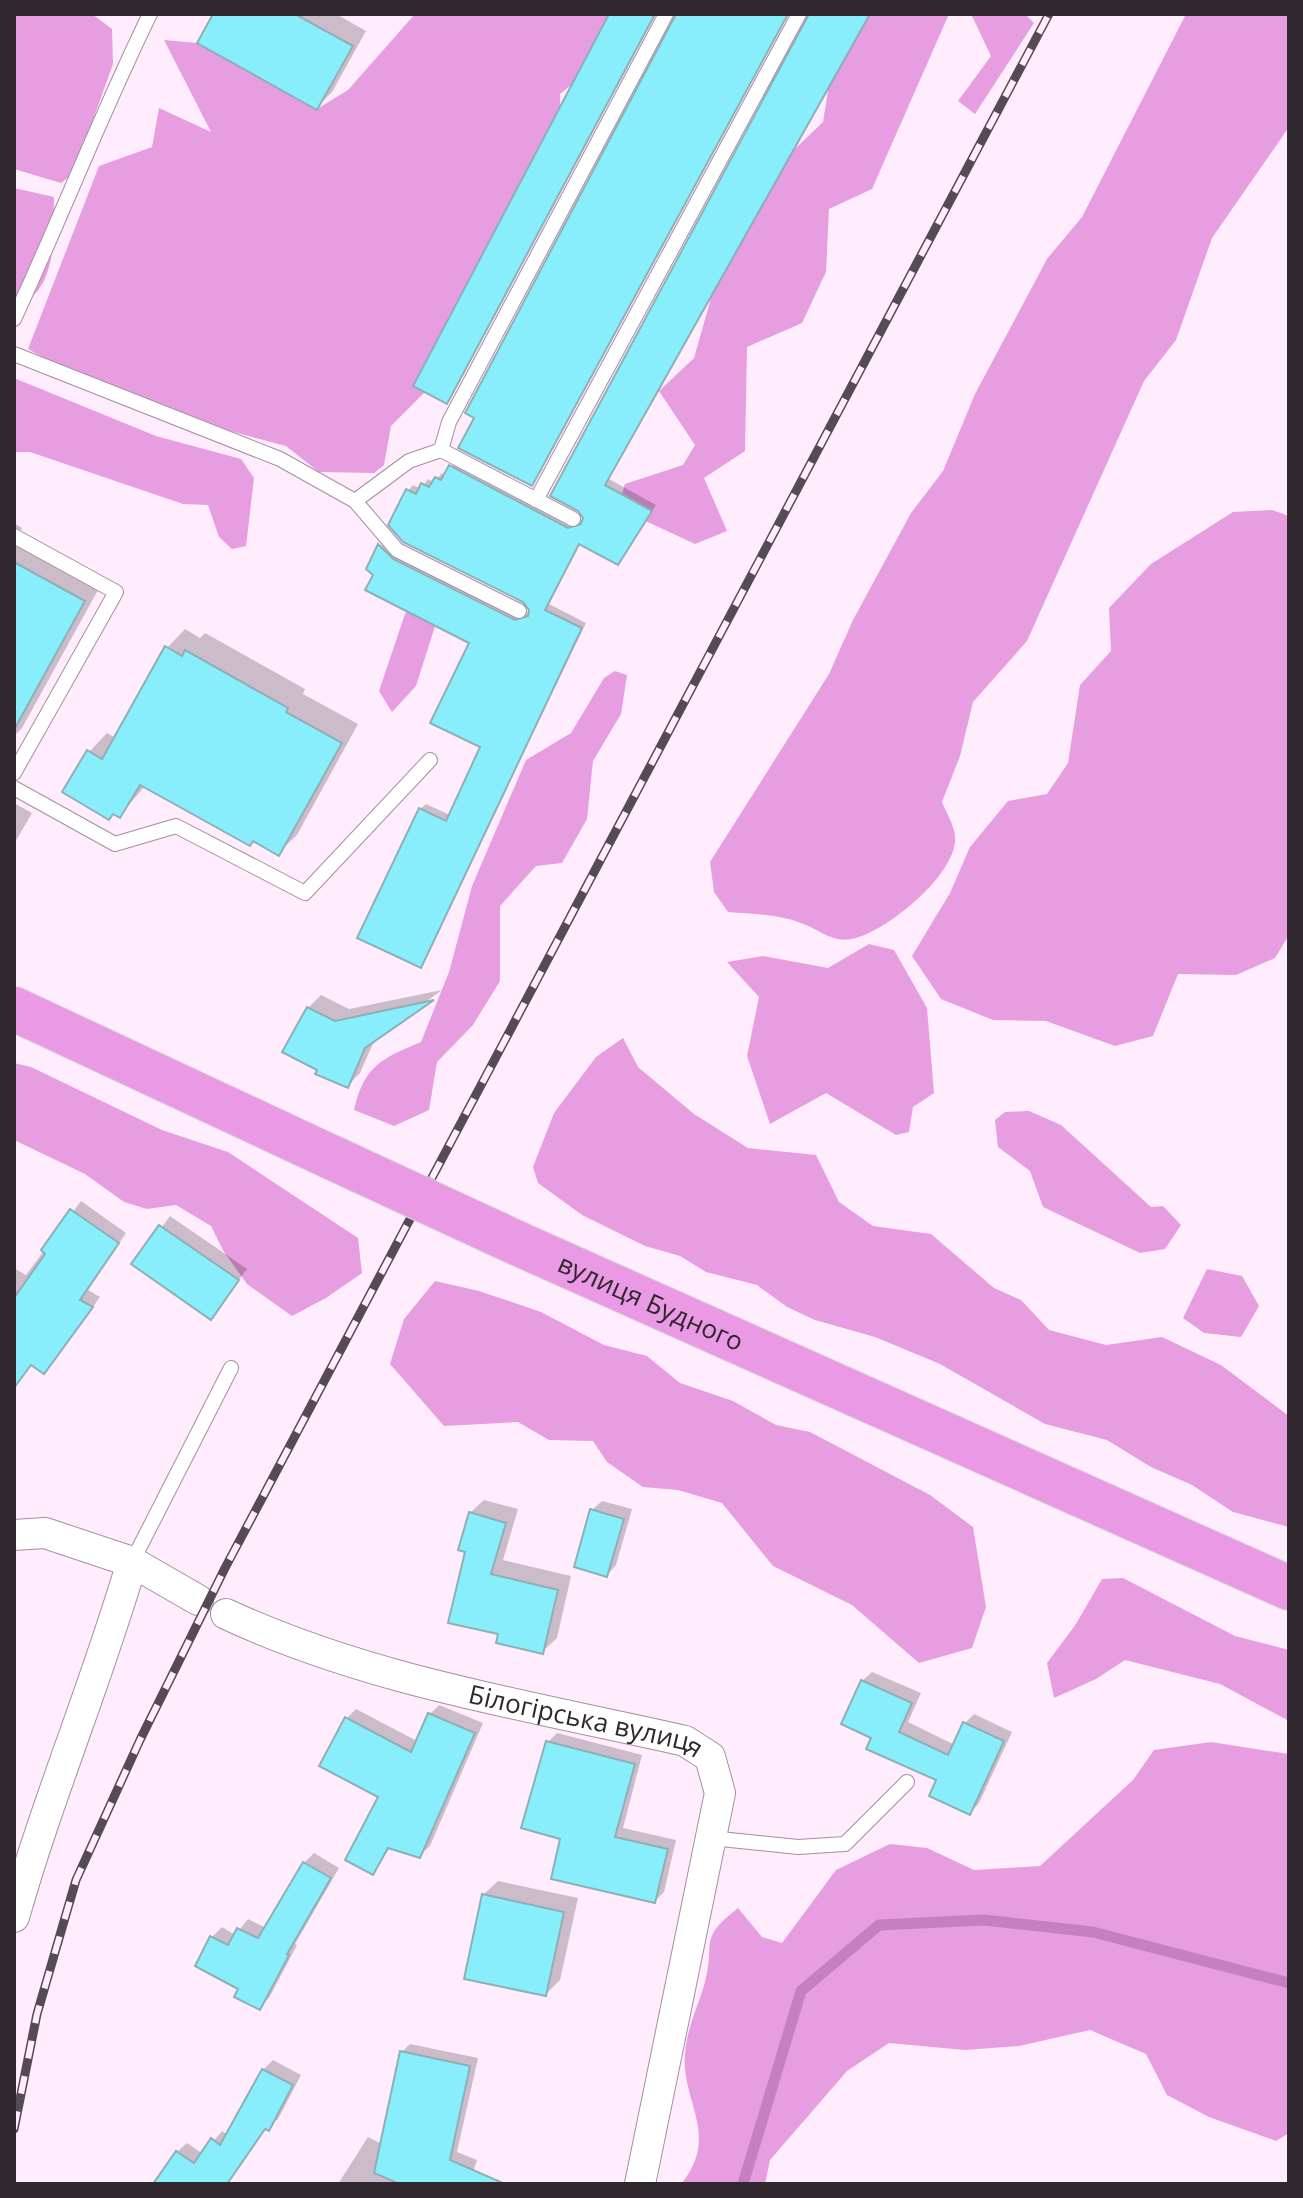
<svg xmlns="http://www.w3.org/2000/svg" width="1303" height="2198" viewBox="0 0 1303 2198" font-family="'Open Sans',sans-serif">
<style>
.forest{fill:#e79ee1}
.shadow{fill:#0003}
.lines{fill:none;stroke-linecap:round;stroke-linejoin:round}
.stream{stroke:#c680c1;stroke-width:11}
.building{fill:#88eefc;stroke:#8eb0b5;stroke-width:2}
.service-casing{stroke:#a48fa2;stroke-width:16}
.minor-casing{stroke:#a48fa2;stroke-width:32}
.trunk-casing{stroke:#dad8da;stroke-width:46}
.service{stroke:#fff;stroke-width:14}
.minor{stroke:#fff;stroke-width:30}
.trunk{stroke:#ea9ae4;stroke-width:44}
.rail-casing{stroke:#554b54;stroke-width:9}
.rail{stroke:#ffecfc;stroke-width:6;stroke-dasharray:18;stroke-linecap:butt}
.trunk-bridge-casing{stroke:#dad8da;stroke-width:46;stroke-linecap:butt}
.trunk-bridge{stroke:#ea9ae4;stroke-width:44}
.labels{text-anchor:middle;stroke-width:6;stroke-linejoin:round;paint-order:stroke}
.street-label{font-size:26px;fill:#30272f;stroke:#ffecfc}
</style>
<rect width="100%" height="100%" fill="#ffecfc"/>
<g class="forest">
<path d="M14 14H92L112 29 113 64 74 173 61 183 14 169Z"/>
<path d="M415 14H619L599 63 560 94 561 159 447 370 391 426 384 465 374 473 319 472 286 446 125 403 28 349 99 166 152 147 159 108 211 132 164 40 197 43 317 109 348 90Z"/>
<path d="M869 14H949L872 189 829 209 826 272 802 323 747 347 745 451 704 478 727 531 695 544 637 517 621 497 625 484 683 465 695 445 659 391 694 358 711 298 716 253 759 183 823 122 829 85Z"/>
<path d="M971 14H1025L1034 23 975 114 958 101 991 56Z"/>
<path d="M1186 14H1289V127L1212 238 1176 340 1144 381 1027 641 973 702 960 756 942 802C946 812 954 825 955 836 959 873 885 933 852 939 831 943 819 929 801 923 778 914 753 914 728 912L714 892 710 862 829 674 853 620 911 513 943 471 975 394 1047 259 1082 217Z"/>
<path d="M14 188 54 197C53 235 59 292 14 307Z"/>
<path d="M14 378 156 436 241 459 254 478 246 546 232 549 219 537 208 505 183 504 30 452H14Z"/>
<path d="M1272 510 1289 516V935L1275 958 1236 975 1178 974 1153 1036 1115 1046 1046 1021 993 1020 941 999 912 956 950 893 970 847 1008 801 1047 794 1068 763 1080 685 1111 651 1109 608 1151 564 1233 512Z"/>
<path d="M411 609 436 623 416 686 392 712 379 691 405 614Z"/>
<path d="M615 671 627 675 621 714 593 761 587 819 562 863 536 866 500 906V981L473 1025 437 1062 429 1110 394 1126 354 1110C364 1066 382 1058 421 1042L449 972 472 886 526 760 571 733 604 678Z"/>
<path d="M869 944 894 950 927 1008 934 1093 913 1107 909 1132 896 1135 826 1093 770 1124 747 1056 759 997 727 962 763 956 828 968Z"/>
<path d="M623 1038 638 1067 694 1114 748 1148 816 1155 839 1202 873 1226 931 1234 994 1288 1021 1300 1049 1330 1106 1345 1162 1337 1221 1365 1289 1416V1527L1233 1512 1192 1485 1151 1467 1107 1440 1045 1424 940 1364 875 1337 815 1320 787 1307 757 1285 706 1272 680 1256 645 1246 582 1215 538 1183 533 1167 554 1113 596 1057Z"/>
<path d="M14 1063 31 1067 162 1130 228 1152 358 1238 362 1273 326 1298 292 1316 247 1284 224 1252 211 1226 176 1205 147 1209 124 1202 85 1174 14 1140Z"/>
<path d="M1029 1111 1061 1125 1151 1207 1163 1206 1181 1225 1165 1249 1140 1253 1043 1207 1030 1171 998 1147 995 1120 1005 1112Z"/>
<path d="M1207 1269 1242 1276 1259 1306 1241 1337 1204 1333 1183 1318Z"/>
<path d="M435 1281 479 1291 541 1312 604 1345 647 1356 680 1383 733 1401 776 1425 810 1432 930 1495 973 1527 986 1607 972 1648 919 1663 852 1605 773 1566 722 1503 678 1490 643 1487 607 1462 593 1441 549 1440 518 1422 444 1426 390 1364 404 1319Z"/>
<path d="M1123 1578 1235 1636 1289 1650V1721L1220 1684 1125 1660 1096 1679 1054 1698 1047 1663 1076 1624 1102 1579Z"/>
<path d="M1211 1742 1289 1754V2133L1276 2141 1209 2117 1167 2095 1146 2054 1090 2030 1019 2046 965 2050 889 2043 847 2071 770 2160 765 2184H681C721 2135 681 2102 685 2054 687 2027 698 2007 705 1982 716 1941 697 1940 738 1908L762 1937 782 1943 836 1870 890 1844 927 1848 974 1870 1040 1866 1133 1780 1154 1750Z"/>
</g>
<g class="shadow">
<path d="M215 14H336L366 31 332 92 317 107Z"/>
<path d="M612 14H656L447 401Z"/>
<path d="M676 14H788L532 484 677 19Z"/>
<path d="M809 14H871L609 479 656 505 623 557 581 542 549 604 586 623 421 965 420 809 426 804 450 815 483 746 471 642 368 568 385 540 521 615 530 613 531 609 408 491 413 485 421 489 428 479 434 482 442 473 446 475 456 461 575 523 584 521Z"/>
<path d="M14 523 22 528 18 535 103 581 22 728 14 736Z"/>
<path d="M185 629 200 638 205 633 305 689 303 694 358 724 297 835 278 853 145 786 120 815 89 752 107 733 116 738 167 648Z"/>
<path d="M14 803 32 813 14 844Z"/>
<path d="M442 990 375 1039 360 1073 347 1086 308 1008 321 995 349 1009Z"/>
<path d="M81 1201 126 1233 88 1290 100 1297 53 1363 44 1372 32 1363 14 1388V1268L26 1275Z"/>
<path d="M170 1216 247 1269 211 1317 134 1264Z"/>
<path d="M484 1500 518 1509 503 1560 571 1576 557 1638 543 1651 501 1633 467 1551 470 1513Z"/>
<path d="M602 1501 632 1509 616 1565 607 1575 592 1510Z"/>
<path d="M872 1672 921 1693 908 1722 955 1745 964 1724 974 1714 1012 1732 979 1803 970 1813 939 1779 874 1737 862 1681Z"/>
<path d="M439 1705 483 1723 430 1846 420 1855 391 1846 373 1872 381 1796 346 1719 356 1709 417 1741 430 1714Z"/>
<path d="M557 1733 642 1755 623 1828 676 1840 664 1892 655 1901 562 1838 548 1742Z"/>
<path d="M314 1853 339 1868 295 1944 297 1945 269 1998 259 2008 241 1988 212 1937 222 1927 235 1935 248 1919 266 1928 304 1863Z"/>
<path d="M498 1881 578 1898 560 1980 546 1994 483 1895Z"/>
<path d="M410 2044 478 2058 457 2152 477 2160 469 2184H338L368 2137 382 2144 402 2052Z"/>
<path d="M273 2060 301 2075 278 2119 267 2127 228 2184H175L177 2152 187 2143 203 2154 222 2131 228 2135 263 2070Z"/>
</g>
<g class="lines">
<path class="stream" d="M743 2184 801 1991 879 1925 984 1920 1093 1932 1289 1983"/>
</g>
<g class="building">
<path d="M213 14H295L353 46 317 110 197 43Z"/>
<path d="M609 14H655L447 404 413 386Z"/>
<path d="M676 14H788L532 486 458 448 474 418 465 413Z"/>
<path d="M809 14H870L605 485 652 511 618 565 579 544 545 610 582 628 421 968 357 938 419 808 446 821 480 747 430 723 469 643 365 590 373 575 366 569 378 544 393 559 515 620 528 616 529 610 523 602 403 542 388 525 406 489 416 494 421 483 429 487 435 477 441 480 449 465 568 528 581 524 583 518 578 511 550 496Z"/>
<path d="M14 562 85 601 14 730Z"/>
<path d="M165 646 182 656 185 650 288 708 286 712 342 743 279 856 253 841 250 846 140 785 120 818 113 814 109 820 62 792 87 750 102 759Z"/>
<path d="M434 1000 365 1048 348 1088 315 1074 317 1070 282 1052 307 1007 335 1021Z"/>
<path d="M70 1209 119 1243 80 1300 93 1307 44 1374 31 1365 14 1388V1298L45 1254 41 1250Z"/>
<path d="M159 1225 239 1280 211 1320 131 1264Z"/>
<path d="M590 1509 624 1519 607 1577 574 1567Z"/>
<path d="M469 1512 506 1523 491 1574 558 1590 543 1654 496 1643 498 1634 448 1623 465 1552 458 1550Z"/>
<path d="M861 1680 912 1703 899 1732 948 1755 963 1722 1004 1741 970 1815 929 1796 936 1780 866 1749 871 1738 841 1724Z"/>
<path d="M428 1713 475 1733 420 1858 388 1848 373 1875 345 1860 378 1797 319 1766 345 1717 411 1752Z"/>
<path d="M546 1741 635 1764 615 1837 668 1849 655 1903 551 1879 560 1839 521 1828Z"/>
<path d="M303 1862 331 1878 287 1954 289 1955 260 2010 234 1997 238 1989 195 1966 210 1936 228 1945 237 1928 258 1938Z"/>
<path d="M482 1894 564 1912 546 1996 464 1979Z"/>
<path d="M400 2051 470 2066 450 2160 505 2184H400L374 2173Z"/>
<path d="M262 2069 293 2085 269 2131 265 2129 227 2184H153L176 2151 194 2163 211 2138 220 2145Z"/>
</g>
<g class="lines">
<defs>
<g id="service">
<path d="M14 319C61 218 101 114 150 14"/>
<path d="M14 354 280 459 355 501 397 550 519 611"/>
<path d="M441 450 449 422 666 14"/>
<path d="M536 500 799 14"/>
<path d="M355 501 409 461 441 450 573 519"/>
<path d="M14 536 116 592 14 773"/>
<path d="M14 788 115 844 176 826 305 893 430 760"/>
<path d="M132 1562 231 1368"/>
<path d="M711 1838 798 1847 845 1844 907 1782"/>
</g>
<g id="minor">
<path d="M14 1535 45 1533 132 1562 198 1600"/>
<path id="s1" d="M226 1614C370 1681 531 1706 685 1741L710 1757 720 1793 640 2184"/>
<path d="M14 1917C48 1797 97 1682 132 1562"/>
</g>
<g id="trunk">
<path d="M14 1009 333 1158"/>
<path id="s2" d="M519 1244 1289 1588"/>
</g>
</defs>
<use href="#service" class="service-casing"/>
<use href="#minor" class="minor-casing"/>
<use href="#trunk" class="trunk-casing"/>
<use href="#service" class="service"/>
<use href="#minor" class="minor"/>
<use href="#trunk" class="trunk"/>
<defs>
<path id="rail" d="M14 2129 37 2014 76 1880 140 1740 225 1568 1049 14"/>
</defs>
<use href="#rail" class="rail-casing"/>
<use href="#rail" class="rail"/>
<defs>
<path id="trunk-bridge" d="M333 1158 519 1244"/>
</defs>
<use href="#trunk-bridge" class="trunk-bridge-casing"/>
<use href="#trunk-bridge" class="trunk-bridge"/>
</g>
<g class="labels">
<g class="street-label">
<text dy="9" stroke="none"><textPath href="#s2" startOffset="144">вулиця Будного</textPath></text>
<text dy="9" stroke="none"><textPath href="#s1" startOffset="376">Білогірська вулиця</textPath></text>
</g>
</g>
<rect width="1303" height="2198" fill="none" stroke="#30272f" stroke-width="32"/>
</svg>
